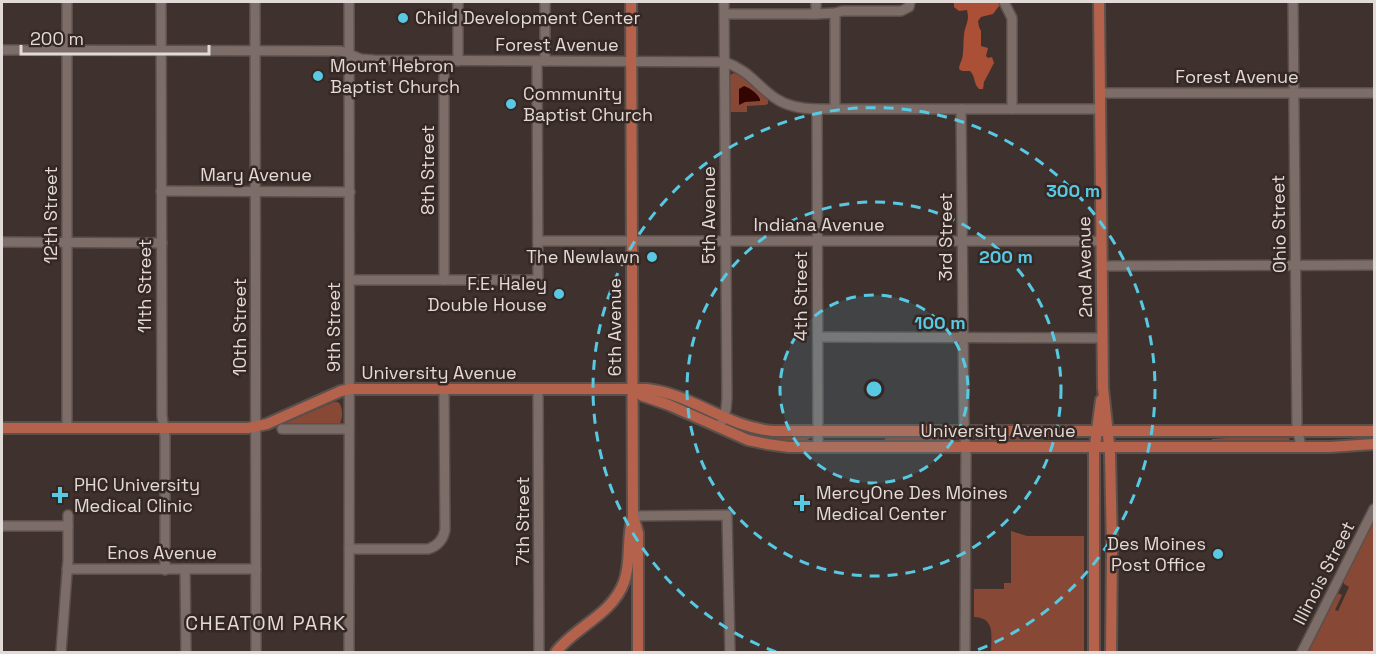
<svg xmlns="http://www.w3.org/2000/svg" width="1376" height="654" viewBox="0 0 1376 654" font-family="'Space Grotesk',sans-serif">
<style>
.green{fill:#884836}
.forest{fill:#ab4f36}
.water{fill:#340500}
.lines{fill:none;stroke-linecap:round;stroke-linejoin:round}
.minor-casing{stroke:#5b504c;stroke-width:12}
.major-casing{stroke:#5b504c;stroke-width:14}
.minor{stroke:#7c6d68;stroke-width:9}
.major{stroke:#b4624c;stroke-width:10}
.ring{fill:none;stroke:#58c9e3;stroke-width:3;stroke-dasharray:10 8}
.poi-dot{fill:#58c9e3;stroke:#352824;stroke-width:2}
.labels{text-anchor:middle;stroke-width:5;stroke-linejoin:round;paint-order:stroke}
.poi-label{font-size:18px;fill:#e2dad7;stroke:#352824;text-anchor:start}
.street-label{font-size:18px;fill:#e2dad7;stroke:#352824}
.neighbourhood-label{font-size:20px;letter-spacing:1.5px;fill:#e2dad7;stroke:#352824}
.centre{fill:#58c9e3;stroke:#352824;stroke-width:3}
.ring-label{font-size:18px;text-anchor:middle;font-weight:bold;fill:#58c9e3;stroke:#352824;stroke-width:5;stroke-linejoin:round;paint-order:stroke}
</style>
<rect width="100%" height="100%" fill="#3f322e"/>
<g class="green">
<path d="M734 73C747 75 758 89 768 98V104L765 105 747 106V112H729V79L730 75Z"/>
<path d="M334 402H338C343 406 343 418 340 423L285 424V423Z"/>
<path d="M737 427 809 435 810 438 807 440 784 442 756 438 735 430Z"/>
<path d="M911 435 954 436 955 438 953 440H928L912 443 884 442V440L886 438Z"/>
<path d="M1017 435H1073L1086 438H1053L1016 443H976L975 441V439L978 438H1003Z"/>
<path d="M1274 435 1287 436 1290 439 1289 440H1260L1245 443H1212V439C1233 438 1253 435 1274 435Z"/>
<path d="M1374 520V652H1307L1337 593 1342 595 1335 610 1338 611 1349 587 1344 584V580Z"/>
<path d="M1011 531 1027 536H1084V652H991C991 636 996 618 974 617V589H1004V583H1011Z"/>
</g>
<path class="forest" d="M954 2H999V6L993 14 981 17 978 21 979 27 981 31V46L988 48 986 56 988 58 992 57 994 63 984 82 983 89H979C973 83 976 77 970 71H962L959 69C959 65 961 62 962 59 964 51 963 42 964 35 965 24 970 22 967 10L959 11 954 7Z"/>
<path class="water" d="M744 86C750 88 757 93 760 99V101L745 102 739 105V89Z"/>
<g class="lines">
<defs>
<g id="minor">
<path d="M67 2V428"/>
<path d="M161 2 162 416 165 436V570"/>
<path d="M255 2 256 652"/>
<path d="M349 2C350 219 349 435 349 652"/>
<path d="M458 2V61"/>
<path d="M545 2V61"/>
<path d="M816 2V14"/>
<path d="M1004 2 1012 18V109"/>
<path d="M1293 2 1297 426 1301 447"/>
<path d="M835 13V109"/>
<path d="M725 14H816L835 13 842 11H901L909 7 910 2"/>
<path d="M2 50 341 51 361 59 374 60 725 62C750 71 756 85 775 98 788 107 802 109 817 109H1100"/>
<path d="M1100 93H1374"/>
<path d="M817 109 818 447"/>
<path d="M961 109 964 421 966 455 965 652"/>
<path d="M161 191 350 192"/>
<path d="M538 241H1101"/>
<path d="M2 242 162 243"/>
<path d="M1101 266 1374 265"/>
<path d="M350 280H538L537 61"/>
<path d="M444 280V61"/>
<path d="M818 337 1102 338"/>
<path d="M538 390 539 652"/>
<path d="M722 421 726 409 727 398 724 2"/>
<path d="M282 429H349"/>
<path d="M633 516 727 515 730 652"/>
<path d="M2 526H68"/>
<path d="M349 549H428C438 546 443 540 445 530L444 389"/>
<path d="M67 569H256"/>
<path d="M185 569 186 652"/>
<path d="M61 652 68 560V515"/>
<path d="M1302 652 1374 509"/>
</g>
<g id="major">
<path d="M631 2 633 516 638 533V652"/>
<path d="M1099 2 1103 388 1110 454 1112 548 1111 652"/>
<path d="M632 390 643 396 669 405 748 440 767 444 789 447H1330L1374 444"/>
<path d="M2 428H248L267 424 341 391 350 389H647C692 394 726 427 773 431H1374"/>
<path d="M556 652C576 626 612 615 624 582 632 561 626 538 633 517"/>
<path d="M1094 652V453L1101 400"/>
</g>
</defs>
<use href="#minor" class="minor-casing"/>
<use href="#major" class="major-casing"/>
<use href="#minor" class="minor"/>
<use href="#major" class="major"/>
</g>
<circle cx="874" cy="389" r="94" fill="#58c9e3" fill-opacity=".12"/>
<g class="ring">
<circle cx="874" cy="389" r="94"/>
<circle cx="874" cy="389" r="187"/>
<path d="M776 652A281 281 0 1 1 972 652"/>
</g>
<g class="poi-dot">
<circle cx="403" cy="18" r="6"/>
<circle cx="318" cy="76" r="6"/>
<circle cx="511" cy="104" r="6"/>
<circle cx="652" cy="257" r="6"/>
<circle cx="559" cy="294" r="6"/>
<path d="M57 486h6v6h6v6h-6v6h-6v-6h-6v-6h6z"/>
<path d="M799 494h6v6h6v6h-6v6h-6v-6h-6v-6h6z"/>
<circle cx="1218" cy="554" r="6"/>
</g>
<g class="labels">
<g class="poi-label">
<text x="415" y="24">Child Development Center</text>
<text x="330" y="72">Mount Hebron<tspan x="330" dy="21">Baptist Church</tspan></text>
<text x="523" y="100">Community<tspan x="523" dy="21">Baptist Church</tspan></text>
<text x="640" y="263" text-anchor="end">The Newlawn</text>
<text x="547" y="290" text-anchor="end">F.E. Haley<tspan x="547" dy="21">Double House</tspan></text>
<text x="74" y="491">PHC University<tspan x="74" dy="21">Medical Clinic</tspan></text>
<text x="816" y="499">MercyOne Des Moines<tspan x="816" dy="21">Medical Center</tspan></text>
<text x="1206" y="550" text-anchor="end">Des Moines<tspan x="1206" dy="21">Post Office</tspan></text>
</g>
<g class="street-label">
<text x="557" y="51">Forest Avenue</text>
<text x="1237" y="83">Forest Avenue</text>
<text transform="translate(428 170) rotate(-90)" y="6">8th Street</text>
<text x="256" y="181">Mary Avenue</text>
<text transform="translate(51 215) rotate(-90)" y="6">12th Street</text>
<text transform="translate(709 215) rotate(-90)" y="6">5th Avenue</text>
<text transform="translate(1279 224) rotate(-91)" y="6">Ohio Street</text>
<text x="819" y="231">Indiana Avenue</text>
<text transform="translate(946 237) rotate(-90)" y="6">3rd Street</text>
<text transform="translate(1085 267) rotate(-91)" y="6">2nd Avenue</text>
<text transform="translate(145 286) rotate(-90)" y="6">11th Street</text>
<text transform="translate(801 296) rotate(-90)" y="6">4th Street</text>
<text transform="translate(240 327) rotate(-90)" y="6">10th Street</text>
<text transform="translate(334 327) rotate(-90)" y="6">9th Street</text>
<text transform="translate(615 327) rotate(-90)" y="6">6th Avenue</text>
<text x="439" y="379">University Avenue</text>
<text x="998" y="437">University Avenue</text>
<text transform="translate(523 521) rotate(-90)" y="6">7th Street</text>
<text x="162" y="559">Enos Avenue</text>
<text transform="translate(1324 573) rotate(-63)" y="6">Illinois Street</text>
</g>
<g class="neighbourhood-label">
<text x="266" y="630">CHEATOM PARK</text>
</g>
</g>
<circle cx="874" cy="389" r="9" class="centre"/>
<g class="ring-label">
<text x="1073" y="197">300 m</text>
<text x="1006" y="263">200 m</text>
<text x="940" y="329">100 m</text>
</g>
<rect width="1376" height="654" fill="none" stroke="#e2dad7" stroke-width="6"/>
<path d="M21 45v9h188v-9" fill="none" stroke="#e2dad7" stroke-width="3"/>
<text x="30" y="45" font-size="18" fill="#e2dad7" stroke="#352824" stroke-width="4.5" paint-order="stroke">200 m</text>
</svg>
